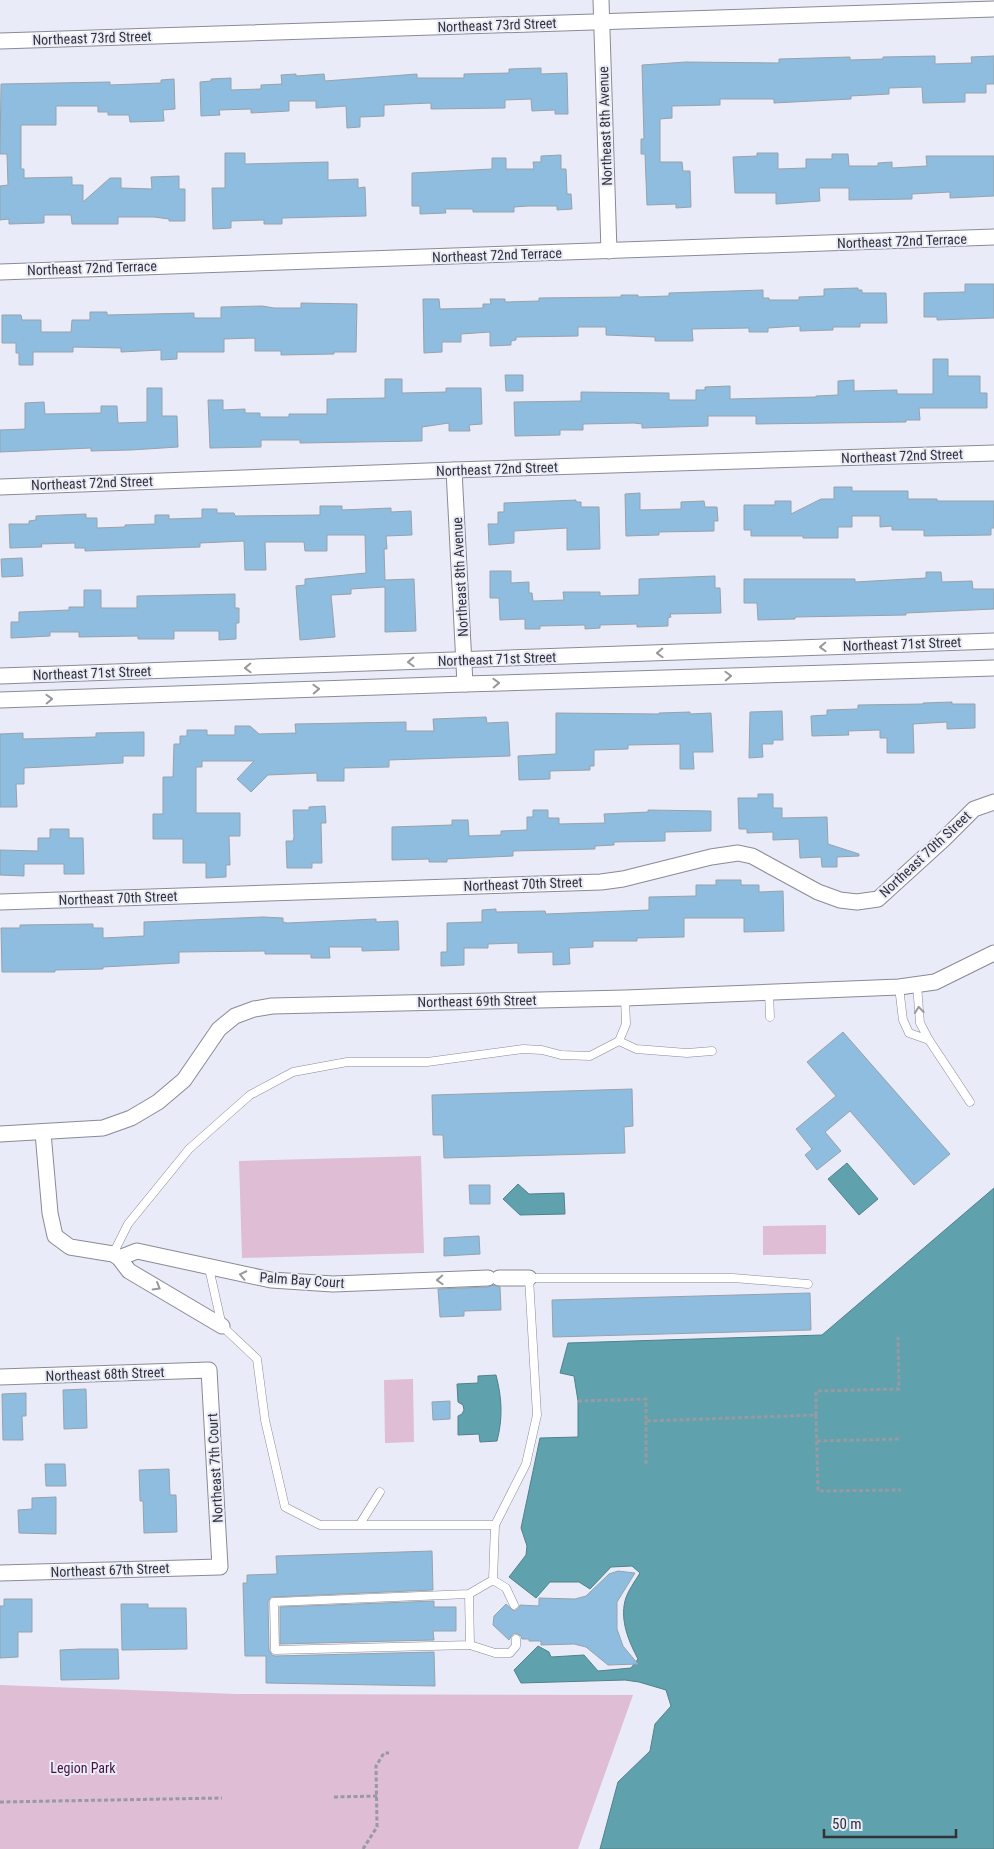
<svg xmlns="http://www.w3.org/2000/svg" width="994" height="1849" viewBox="0 0 994 1849" font-family="'Roboto Condensed',sans-serif">
<style>
.green{fill:#debdd5}
.water{fill:#5fa2ad;stroke:#52818a}
.building{fill:#8ebde0;stroke:#98a2aa}
.lines{fill:none;stroke-linecap:round;stroke-linejoin:round}
.service-casing{stroke:#888b96;stroke-width:9}
.minor-casing{stroke:#888b96;stroke-width:17}
.path{stroke:#979aa2;stroke-width:3;stroke-dasharray:4 2.5;stroke-linecap:butt}
.service{stroke:#fff;stroke-width:8}
.minor{stroke:#fff;stroke-width:15}
.oneway{stroke:#98999c}
.labels{text-anchor:middle;stroke-width:4;stroke-linejoin:round;paint-order:stroke}
.street-label{font-size:14px;fill:#323338;stroke:#e9ecf8}
.park-label{font-size:14px;fill:#49133f;stroke:#e9ecf8}
</style>
<rect width="100%" height="100%" fill="#e9ecf8"/>
<g class="green">
<path d="M421 1156 424 1253 242 1258 239 1161Z"/>
<path d="M826 1225V1254L763 1255V1226Z"/>
<path d="M413 1379 414 1442 385 1443 384 1380Z"/>
<path d="M0 1685 237 1694 633 1695 578 1849H0Z"/>
</g>
<g class="water">
<path d="M847 1163 878 1199 859 1215 828 1179Z"/>
<path d="M518 1184 529 1194 564 1193 565 1214 520 1215 503 1199Z"/>
<path d="M994 1188V1849H600L618 1782 650 1751 655 1724 671 1706 666 1690 639 1682 625 1680 521 1683 514 1670 538 1646 549 1652 551 1657 584 1655 598 1671 631 1668 638 1659C629 1642 620 1621 625 1601 627 1592 635 1581 640 1573L632 1566 611 1567 590 1589 579 1582H550L536 1598 509 1577 526 1555 527 1546 521 1528 540 1438 578 1437V1401L574 1376 560 1373 568 1343 822 1335Z"/>
<path d="M496 1375C502 1398 503 1418 497 1441L480 1442 479 1434 458 1435V1416L462 1414 464 1410 463 1405 458 1402 457 1384 478 1383V1376Z"/>
</g>
<g class="building">
<path d="M935 56V64L972 63 971 57 994 56V84H986V93H965V102L923 103 922 87 889 88V94L851 96V99L774 103V99H720V105L672 106V118L660 119V162H682L683 171H690L691 207 676 208V204L647 205 645 154H641V139H644L642 65 686 62 779 63V59L850 57V60L883 59V57Z"/>
<path d="M541 68V74L567 73 568 114H555V110L532 111 531 99 505 100V108L431 109V103L384 105V116L360 117V127L347 128 346 106 316 108V101H289V111L251 113V109L219 110 220 115 201 116 200 82 211 81V79L231 78V90L261 89V85L282 84 281 75 296 74V76L324 74 325 81 417 74V78H464V74L509 73V69Z"/>
<path d="M174 79 175 109 163 110 164 121 130 122 129 115H108V112H98V106H56V125H21V169H24V178L72 177V185H83V202L110 178H121V188L152 189 151 177 179 176V189H185V221H169V219L154 217H118V224H72L71 215H44V223L9 224V219L0 220V186L8 185 7 154H0L1 84 110 82V85L161 83V80Z"/>
<path d="M225 153H245V164L328 162V180L358 179V188L365 187 366 216 282 218V224H264V220L231 221V228L213 229 212 188H225Z"/>
<path d="M757 153H778V169L806 168V159H832V154H848L849 166H878V163L892 162V168L927 166 926 156H994V196L950 198V192L912 194V199L849 200V188H819L820 201 776 204V193H735L733 157 757 156Z"/>
<path d="M561 155V169H566L567 194H571L572 209 557 210V206H528L514 207V212H473V209H445L446 213 420 214V206H412V173L492 169V158H506V169H534L533 162H541V156Z"/>
<path d="M965 284H994V318L937 320V317H924V293L965 292Z"/>
<path d="M858 288V290H862V293H886L887 323H860V327H833V330L800 331V326L768 328V332H749V328L692 329 693 341H655V337L606 335V327H578V336L516 337V340L511 341V345L490 346V332L461 334V342H442V352L424 353 423 299H439L440 309 483 308V304H491L490 299H505V302L539 301V298L621 297V295H638V297L669 296V293L763 290V298H769V300H799V297L824 296V289Z"/>
<path d="M301 303 357 304 356 352H334V354L281 355V351H255V338L224 339V352H177V359L161 360V350L121 352V348L73 347V352H33V365H19V353H16V343H2V315H21L22 320H41V332H71L72 320H90V312H107V315L194 313V318H221V307L262 306 274 308H301Z"/>
<path d="M933 359H948V376H980V393H987V408H919L920 420H906V422L756 424V416H708V426L642 428V424L634 423 583 424V430H560V435L515 436 514 402 581 401V392L669 393V400H696V390H705V387L730 386V399L816 397V396L838 395V381L854 380V391L897 390V394H933Z"/>
<path d="M505 375H523V391H506Z"/>
<path d="M385 379H402V393L446 392V388H481L482 424 469 425 470 431H449V423L422 427V441L300 443V440H261V447L210 448 208 400H223V410L245 409V413H260V417H289V414H327V399L385 398Z"/>
<path d="M147 388H162V416H177L178 447 131 450 91 451V448L0 452V430L25 429V403L44 402 45 414 101 413V406H117L118 423 147 422Z"/>
<path d="M834 487H852V491H908V499H937V501H994V528H991V535L924 536V530H892V526L880 527V516H852V527H838V538H803V536H751V530H744V505H775V501H791V514L821 499H834Z"/>
<path d="M640 493V510L681 509V502L704 501 705 507H717L718 521H714V531L659 532V535L626 536 625 494Z"/>
<path d="M576 500V502H581V507H599L600 549 567 550V528L514 531V543L489 545 488 524H498V512H504V503Z"/>
<path d="M320 506H342V510L391 508V512L411 511 412 535 386 536 387 549H384L385 580 414 579 416 631 385 632V587L351 589V594L331 595 335 637 300 640 296 586 305 585V579L366 573 365 535H327V551H305L304 542H265L266 570H245L244 541 200 543V547L85 551V548H75V543L41 544 42 547 10 548 9 524H29V521L36 520V516L86 514V518H97V528L125 527V525L155 524V515H169V519L202 518V509H217V513H234L235 516 320 515Z"/>
<path d="M22 558 23 576 2 577 1 559Z"/>
<path d="M490 571H511V583L529 582V593H532L533 601 564 600 563 592H600V596L639 595V579L715 576V588H720L721 613 670 614 671 617 668 618V626L637 627V624L600 625V628L585 629V625L540 626V629H525V619L500 620 499 598H490Z"/>
<path d="M926 572H941L942 582 972 581 973 589H994V609L906 613V615L795 617V619L758 620 757 603H744V579H855V582L926 578Z"/>
<path d="M84 590H101V608H137V596L235 594V608H239V623H236V639L219 640V631H174V639H138V636L79 637V632H50V636L11 638V622H19V612L69 610V607H84Z"/>
<path d="M952 702V704H975V728L947 729V722L913 724 914 753H887V738H880V730L848 731 849 735 812 736 811 716 827 715V710L858 709V705L923 704V703Z"/>
<path d="M782 711 783 740H773V744H762L763 757 749 758 750 712Z"/>
<path d="M690 712V714L711 713 713 752H693L694 769H680V744L628 745V749L594 750V766H590V770L550 771V779L519 780 518 756 556 754V713L659 714V713Z"/>
<path d="M486 717 487 723 508 722 510 756 389 760V767L344 768V781H317V773L268 775 251 792 237 779 254 761H202V767H196V813H240V836H229L230 865H226V877L206 878V863H183V839H153V814H163V777H173L174 744H180V736H187V730H207V735H235V726H250L259 734 296 733 295 724 406 722V731H434L433 719Z"/>
<path d="M144 732V756H123V763L24 768V784H16L17 807H0V734L23 733V739L96 737V733Z"/>
<path d="M758 794H773V808H782V818L827 817 828 844 859 854V856L837 857V867H822L821 857 800 858 799 839 773 840V832L747 833V829H739L738 798H758Z"/>
<path d="M325 806 326 823H321L322 863H312V868H287L286 841H293L294 837 293 810H309V807Z"/>
<path d="M533 810H548V818H559V824L605 823 604 814 648 812V810L711 811V831L665 832V841L614 842V845L595 846V849L513 851V856L447 859V862H429V859L392 860V827L452 825V820H468L469 836 501 835V831L527 830V817H533Z"/>
<path d="M50 829H69V838H83L84 874H64V864H24V876L0 875V850L38 851V838H50Z"/>
<path d="M716 880H741V885H759V892L783 891 784 931 744 932V918H684V937L637 938V941H593V947L569 948 570 964 553 965V952L518 953V943L488 944V948H464V965L441 966V952H447V923L482 922V910L496 909V912L545 911 546 914 649 910V897L696 896V885H716Z"/>
<path d="M263 917 283 918V922L287 923 376 919V922L398 921 399 950 362 951V947H329L330 958H311V954H265V951L179 952V963L103 967V969L55 970V972H2L1 928H20V925L93 924V928H103V938L144 936V922Z"/>
<path d="M843 1032 950 1154 914 1185 850 1111 825 1132 841 1151 817 1170 805 1155 812 1149 796 1129 836 1096 807 1062Z"/>
<path d="M632 1089 633 1126 624 1127 625 1153 444 1158 443 1135H433L432 1095Z"/>
<path d="M469 1185H490V1204H470Z"/>
<path d="M479 1236 480 1254 444 1256V1238Z"/>
<path d="M494 1285 500 1287 501 1310 464 1311V1316L440 1317 438 1289 488 1287Z"/>
<path d="M810 1293 811 1330 553 1337 552 1300Z"/>
<path d="M86 1389 87 1428 64 1429 63 1390Z"/>
<path d="M26 1393V1416H22L23 1440H3L2 1394Z"/>
<path d="M450 1401V1419L433 1420 432 1402Z"/>
<path d="M45 1464H65L66 1486H46Z"/>
<path d="M169 1469 170 1495H176L177 1532 144 1533 143 1501H140L139 1470Z"/>
<path d="M56 1497V1534L19 1533 18 1510 32 1509V1498Z"/>
<path d="M432 1551 433 1590 271 1597 268 1602 269 1650 272 1655 275 1656 434 1652 435 1686 266 1683V1656H245L243 1583H247V1575L277 1574 276 1556Z"/>
<path d="M618 1571 635 1573 617 1602V1629L623 1646 638 1664 608 1665 586 1647 574 1644 541 1645V1641H529V1639H522L521 1636 516 1633 513 1634 509 1640 493 1625 494 1616 506 1604 514 1611 518 1609 520 1605 539 1606V1598L575 1599 586 1596 609 1574Z"/>
<path d="M4 1599H32V1632H18V1657L0 1658V1606H4Z"/>
<path d="M434 1601V1607H456V1631H433L434 1640 280 1644V1607Z"/>
<path d="M121 1604H148V1608H186L187 1649 122 1650Z"/>
<path d="M80 1649H118L119 1679 61 1680 60 1650Z"/>
</g>
<g class="lines">
<defs>
<g id="service">
<path d="M899 987 903 1020 909 1033 929 1040 920 1023 917 985"/>
<path d="M769 992 770 1017"/>
<path d="M929 1040 970 1102"/>
<path d="M619 1041 636 1049 687 1053 712 1051"/>
<path d="M113 1254 128 1224 189 1149 250 1095 293 1072 347 1062H427L523 1049 542 1050 561 1055 590 1056 619 1041 626 1024 625 998"/>
<path d="M209 1268 222 1326 257 1359 265 1420 285 1507 320 1525H495L526 1464 537 1415 529 1278H733L808 1284"/>
<path d="M360 1524 380 1492"/>
<path d="M493 1580 506 1588 514 1605"/>
<path d="M469 1594 470 1645 275 1650 274 1602 469 1594 493 1580 495 1525"/>
<path d="M470 1645 495 1653H510L516 1646V1639"/>
</g>
<g id="minor">
<path d="M601 0 609 251"/>
<path d="M0 41 994 9"/>
<path d="M0 272 994 237"/>
<path d="M454 470 465 684"/>
<path d="M0 487 454 470 994 453"/>
<path d="M0 676 994 641"/>
<path d="M0 700 465 684 994 668"/>
<path d="M0 902 601 882 623 879 711 857 738 853 752 856 818 892 840 900 857 902 878 899 944 839 974 809 994 802"/>
<path d="M43 1133 50 1213 55 1236 70 1247 113 1254 119 1258 129 1271 222 1326"/>
<path d="M0 1134 103 1128 131 1118 158 1102 184 1080 219 1029 235 1016 254 1009 272 1006 625 998 899 987 935 982 994 953"/>
<path d="M119 1258 137 1251 271 1280 333 1284 488 1278"/>
<path d="M499 1278H529"/>
<path d="M0 1377 209 1370 220 1567 0 1573"/>
</g>
</defs>
<use href="#service" class="service-casing"/>
<use href="#minor" class="minor-casing"/>
<g class="path">
<path d="M578 1401 646 1399V1421L816 1415V1391L899 1389 898 1337"/>
<path d="M816 1415 818 1491 901 1490"/>
<path d="M646 1421V1465"/>
<path d="M817 1441 900 1439"/>
<path d="M334 1797 377 1796"/>
<path d="M0 1802 222 1798"/>
<path d="M363 1849 377 1827 376 1766 384 1753H389"/>
</g>
<use href="#service" class="service"/>
<use href="#minor" class="minor"/>
</g>
<defs><path id="oneway-chevron" d="M-2-3.5L2.5 0L-2 3.5" fill="none" stroke-width="1.6" stroke-linecap="round" stroke-linejoin="round" transform="scale(1.25)"/></defs>
<g class="oneway">
<use href="#oneway-chevron" transform="translate(823 647) rotate(178)"/>
<use href="#oneway-chevron" transform="translate(660 653) rotate(178)"/>
<use href="#oneway-chevron" transform="translate(411 662) rotate(178)"/>
<use href="#oneway-chevron" transform="translate(248 668) rotate(178)"/>
<use href="#oneway-chevron" transform="translate(728 676) rotate(-2)"/>
<use href="#oneway-chevron" transform="translate(496 683) rotate(-2)"/>
<use href="#oneway-chevron" transform="translate(316 689) rotate(-2)"/>
<use href="#oneway-chevron" transform="translate(49 699) rotate(-2)"/>
<use href="#oneway-chevron" transform="translate(919 1010) rotate(-96)"/>
<use href="#oneway-chevron" transform="translate(243 1275) rotate(-168)"/>
<use href="#oneway-chevron" transform="translate(440 1280) rotate(178)"/>
<use href="#oneway-chevron" transform="translate(157 1287) rotate(30)"/>
</g>
<g class="labels">
<g class="street-label">
<text transform="translate(497 25) rotate(-2)" y="5">Northeast 73rd Street</text>
<text transform="translate(92 38) rotate(-2)" y="5">Northeast 73rd Street</text>
<text transform="translate(605 126) rotate(-92)" y="5">Northeast 8th Avenue</text>
<text transform="translate(902 241) rotate(-2)" y="5">Northeast 72nd Terrace</text>
<text transform="translate(497 255) rotate(-2)" y="5">Northeast 72nd Terrace</text>
<text transform="translate(92 268) rotate(-2)" y="5">Northeast 72nd Terrace</text>
<text transform="translate(902 456) rotate(-2)" y="5">Northeast 72nd Street</text>
<text transform="translate(497 469) rotate(-2)" y="5">Northeast 72nd Street</text>
<text transform="translate(92 483) rotate(-2)" y="5">Northeast 72nd Street</text>
<text transform="translate(460 577) rotate(-93)" y="5">Northeast 8th Avenue</text>
<text transform="translate(902 644) rotate(-2)" y="5">Northeast 71st Street</text>
<text transform="translate(497 659) rotate(-2)" y="5">Northeast 71st Street</text>
<text transform="translate(92 673) rotate(-2)" y="5">Northeast 71st Street</text>
<text transform="translate(925 854) rotate(-43)" y="5">Northeast 70th Street</text>
<text transform="translate(523 884) rotate(-2)" y="5">Northeast 70th Street</text>
<text transform="translate(118 898) rotate(-2)" y="5">Northeast 70th Street</text>
<text transform="translate(477 1001) rotate(-1)" y="5">Northeast 69th Street</text>
<text transform="translate(302 1280) rotate(4)" y="5">Palm Bay Court</text>
<text transform="translate(105 1374) rotate(-2)" y="5">Northeast 68th Street</text>
<text transform="translate(215 1468) rotate(-93)" y="5">Northeast 7th Court</text>
<text transform="translate(110 1570) rotate(-2)" y="5">Northeast 67th Street</text>
</g>
<g class="park-label">
<text x="83" y="1773">Legion Park</text>
</g>
</g>
<path d="M824 1829v8h132v-8" fill="none" stroke="#323338" stroke-width="2.5"/>
<text x="832" y="1829" font-size="15" fill="#323338" stroke="#e9ecf8" stroke-width="4" paint-order="stroke">50 m</text>
</svg>
